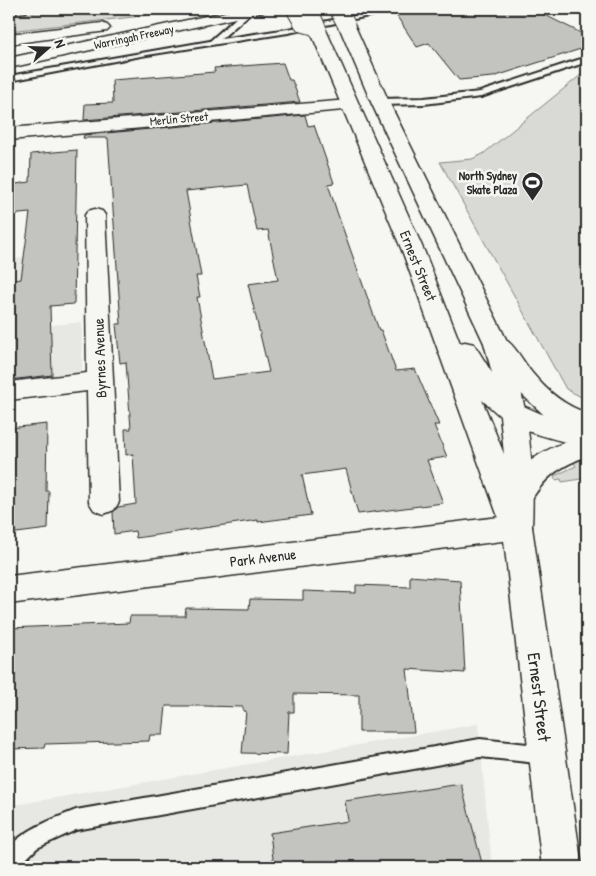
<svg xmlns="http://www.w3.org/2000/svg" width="596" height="876" viewBox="0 0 596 876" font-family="'Patrick Hand',sans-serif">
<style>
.built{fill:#e7e7e3}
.green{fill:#d9d9d5;stroke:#828280}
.building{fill:#c3c3c0;stroke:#2b2b2b;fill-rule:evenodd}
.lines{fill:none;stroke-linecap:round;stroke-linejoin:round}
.service-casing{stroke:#2b2b2b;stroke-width:4}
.minor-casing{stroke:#2b2b2b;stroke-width:3}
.secondary-casing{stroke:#2b2b2b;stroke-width:3}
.motorway-casing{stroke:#2b2b2b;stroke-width:3}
.service{fill:#f6f6f2;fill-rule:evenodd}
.minor{fill:#f6f6f2;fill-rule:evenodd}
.secondary{fill:#f6f6f2;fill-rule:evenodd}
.motorway{fill:#f6f6f2;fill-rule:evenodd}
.secondary-bridge-casing{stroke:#2b2b2b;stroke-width:19;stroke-linecap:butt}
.motorway-bridge-casing{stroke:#2b2b2b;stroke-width:19;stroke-linecap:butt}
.secondary-bridge{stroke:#f6f6f2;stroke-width:17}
.motorway-bridge{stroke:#f6f6f2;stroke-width:17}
.labels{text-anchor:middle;stroke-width:5;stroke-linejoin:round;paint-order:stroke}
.far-street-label{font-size:12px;fill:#2b2b2b;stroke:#f6f6f2}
.far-poi-label{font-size:12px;font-weight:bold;fill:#2b2b2b;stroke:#f6f6f2;text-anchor:end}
.street-label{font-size:15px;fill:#2b2b2b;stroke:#f6f6f2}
.near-street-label{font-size:18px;fill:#2b2b2b;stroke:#f6f6f2}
</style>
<rect width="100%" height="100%" fill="#f6f6f2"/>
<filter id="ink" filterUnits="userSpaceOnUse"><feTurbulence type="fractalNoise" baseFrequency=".02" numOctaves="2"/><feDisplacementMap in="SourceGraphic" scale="10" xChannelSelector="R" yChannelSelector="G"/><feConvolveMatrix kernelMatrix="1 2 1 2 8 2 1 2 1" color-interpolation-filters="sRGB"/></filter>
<g filter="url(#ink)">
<g class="built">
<path d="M9 219H12L10 259 38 257 34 327 82 322V375L9 383Z"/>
<path d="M478 724 492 867H9V806Z"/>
</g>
<g class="green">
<path d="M63 9H187L133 17 9 31V16Z"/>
<path d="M587 70V400L566 389 440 162 472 159 483 154Z"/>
<path d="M587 456V478L562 482 561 479 555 480 554 476 576 466 572 460Z"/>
</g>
<g class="building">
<path d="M420 9H533L587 36V47L493 77 459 80 429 43 417 47 396 15Z"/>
<path d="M283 63 289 80H292L300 102 84 120 85 104 113 103 112 80 215 72 214 68Z"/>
<path d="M305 115 308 126 314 125 334 183 328 184 337 212 379 330H381L396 371 415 369 439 425H434L447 457 427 460 443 503 358 514 346 469 302 475 311 515 258 522V520L136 538 135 531 114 534 113 512 118 507 136 504 133 454 126 455 125 429H131L126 362 120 363 116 324H121L108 138H83L84 135ZM247 185 257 231 268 230 278 280 248 284 269 372 212 379 197 297H200L196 276H201L186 191Z"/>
<path d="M77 150 74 304 50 306 52 375 9 380V281L21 279 30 213 9 215V185L30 182 31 154Z"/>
<path d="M47 424 46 491H49L48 529 9 534V428Z"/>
<path d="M410 576 460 580 465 673 407 669 414 732H359V695L294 694V712H289L287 754 242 753 246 711H243V707L204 706H166L163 735H150L149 741 45 744 44 748 9 749V628L129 623 130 616H185L186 608 249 609 250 599 303 600V591L356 593V585L410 587Z"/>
<path d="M461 784 483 867H274L270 833 348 821 345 801Z"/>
</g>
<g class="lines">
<defs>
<g id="service">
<path d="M246 9 253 11 221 39 288 29 388 9H402L288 33 141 56 9 81V76L210 41Z"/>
<path d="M587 57V62L481 97 424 104 380 105 376 102 380 99 424 98 480 92Z"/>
<path d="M480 739 546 746 552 749 555 755 552 761 546 764 480 757 76 830 37 848 18 867H9V847C28 828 51 820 76 810Z"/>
</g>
<g id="minor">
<path d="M349 100 355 101 358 105 355 109 9 140V128Z"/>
<path d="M95 209 102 211 105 215 119 502 114 510 104 514 94 510 89 502 87 391 9 400V382L87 373 85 215 88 211Z"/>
<path d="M496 335C513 339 522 361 533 374 548 392 565 406 587 413V456C559 467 544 477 529 504L519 508 509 504 504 496C519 466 535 454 566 442 547 437 509 429 499 411L503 404 512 401 544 415 515 388 484 343 487 337Z"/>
<path d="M517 515 528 518 532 527 528 536 517 539 9 604V576Z"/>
</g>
<path id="secondary" d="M346 19 351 21 354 24 389 102 508 343C528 404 535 464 532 527L582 867H542L502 523 497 514 403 253 310 30 312 27H324L326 30 425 253 460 343 465 342 474 344 492 373 484 343 371 102 338 24 341 21ZM482 400 500 416 504 454Z"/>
<g id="motorway">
<path d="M9 9H28L26 12 9 14Z"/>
<path d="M239 9H265L263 12 258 13 9 68V58Z"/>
<path d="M102 23 107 25 110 28 107 31 9 44V34Z"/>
</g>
</defs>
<use href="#service" class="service-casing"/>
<use href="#minor" class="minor-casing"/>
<use href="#secondary" class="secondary-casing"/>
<use href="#motorway" class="motorway-casing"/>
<use href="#service" class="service"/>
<use href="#minor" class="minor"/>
<use href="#secondary" class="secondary"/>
<use href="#motorway" class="motorway"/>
<defs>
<g id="secondary-bridge">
<path d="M309 9 318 30"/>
<path d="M338 9 346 24"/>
</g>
<path id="motorway-bridge" d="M295 9 303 23 317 27"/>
</defs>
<use href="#secondary-bridge" class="secondary-bridge-casing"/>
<use href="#motorway-bridge" class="motorway-bridge-casing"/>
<use href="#secondary-bridge" class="secondary-bridge"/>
<use href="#motorway-bridge" class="motorway-bridge"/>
</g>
</g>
<defs>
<symbol id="stadium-pin" viewBox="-11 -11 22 30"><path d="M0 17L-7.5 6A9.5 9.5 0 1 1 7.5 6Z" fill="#2b2b2b" stroke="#f6f6f2"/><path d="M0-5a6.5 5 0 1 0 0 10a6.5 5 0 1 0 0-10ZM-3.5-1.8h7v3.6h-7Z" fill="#fff"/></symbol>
</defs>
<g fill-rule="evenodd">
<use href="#stadium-pin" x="520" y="170" width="25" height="34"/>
</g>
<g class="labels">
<g class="far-street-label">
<text transform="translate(134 37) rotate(-12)" y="4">Warringah Freeway</text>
<text transform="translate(179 119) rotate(-5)" y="4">Merlin Street</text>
</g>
<g class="far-poi-label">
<text x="517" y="180">North Sydney<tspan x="517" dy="14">Skate Plaza</tspan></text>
</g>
<g class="street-label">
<text transform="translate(418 266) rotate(68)" y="5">Ernest Street</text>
<text transform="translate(100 358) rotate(-92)" y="5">Byrnes Avenue</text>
<text transform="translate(263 558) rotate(-7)" y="5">Park Avenue</text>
</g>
<g class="near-street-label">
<text transform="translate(539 697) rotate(83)" y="6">Ernest Street</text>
</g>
</g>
<rect width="596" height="876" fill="none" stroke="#f6f6f2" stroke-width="30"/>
<rect x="15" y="15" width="566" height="846" fill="none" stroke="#2b2b2b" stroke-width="2" filter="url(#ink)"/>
<g transform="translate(48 48) rotate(70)" stroke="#f6f6f2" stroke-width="4" paint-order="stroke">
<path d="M0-4L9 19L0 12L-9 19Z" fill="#2b2b2b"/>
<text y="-8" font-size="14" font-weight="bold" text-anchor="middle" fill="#2b2b2b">N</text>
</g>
</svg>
